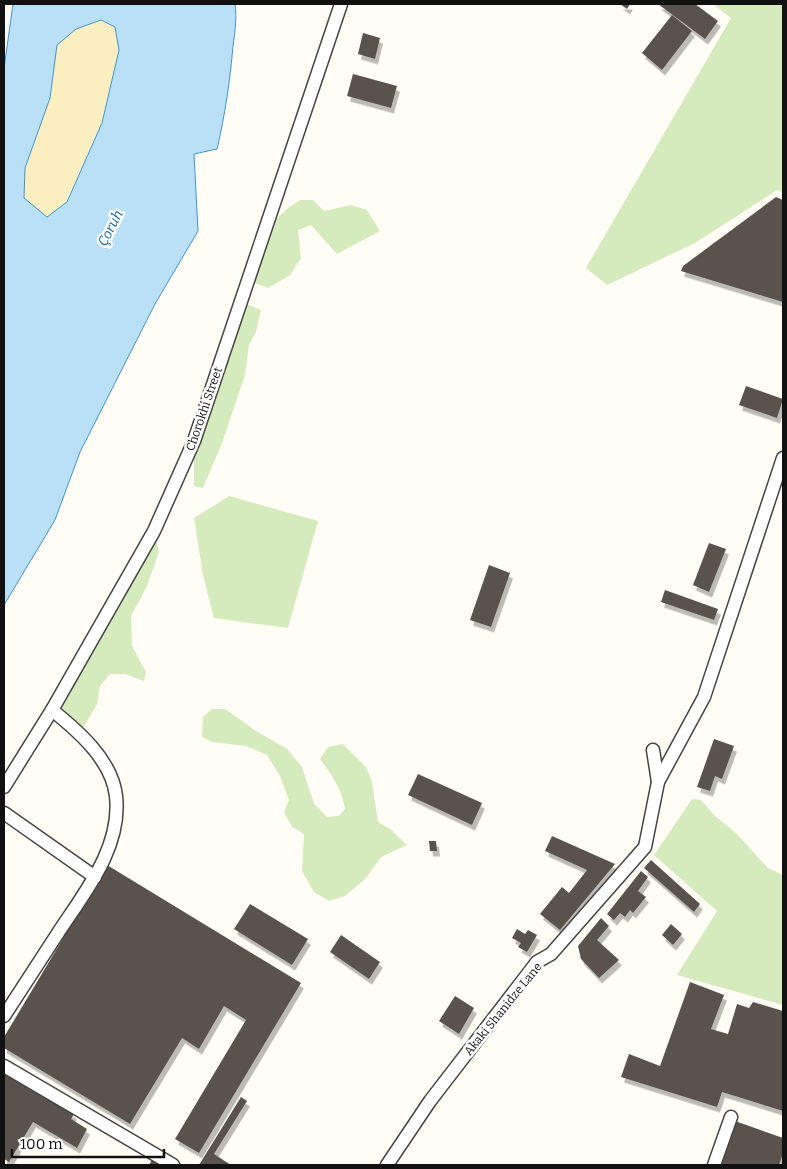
<svg xmlns="http://www.w3.org/2000/svg" width="787" height="1169" viewBox="0 0 787 1169" font-family="Bitter,serif">
<style>
.green{fill:#d5ebbd}
.sand{fill:#fbeec1}
.water{fill:#b9e0f7;stroke:#3f96cf;fill-rule:evenodd}
.building{fill:#5a524d;filter:url(#shadow)}
.lines{fill:none;stroke-linecap:round;stroke-linejoin:round}
.minor-casing{stroke:#444;stroke-width:15}
.minor{stroke:#fff;stroke-width:12}
.labels{text-anchor:middle;stroke-width:5;stroke-linejoin:round;paint-order:stroke}
.street-label{font-size:12px;fill:#111;stroke:#fff}
.water-label{font-size:14px;font-style:italic;fill:#1768a6;stroke:#fff}
</style>
<defs>
<filter id="shadow"><feDropShadow dx="3" dy="5.5" stdDeviation="0" flood-color="#0004"/></filter>
</defs>
<rect width="100%" height="100%" fill="#fffdf5"/>
<g class="green">
<path d="M713 4H783V192L777 190 695 243 607 285 586 268 731 18Z"/>
<path d="M300 200H313L324 211 351 205 367 210 380 231 337 254 311 225 298 230 301 258 290 275 268 288 248 280 273 222 288 208Z"/>
<path d="M241 302 261 310 256 332 249 345 245 375 222 443 203 488 194 486V441Z"/>
<path d="M229 496 318 521 288 628 214 618 203 575 194 518Z"/>
<path d="M154 531 159 552 147 586 131 616 132 646 146 672 144 681 125 674H110L100 686 97 704 80 733 52 710Z"/>
<path d="M212 709H225L256 731 287 749 302 767 314 804 327 817 339 816 345 809C341 788 333 776 320 759L328 747 343 744 366 767 372 782 378 822 390 829 407 845 381 857 365 879 345 896 329 901 314 892 302 871 304 834 292 827 284 812 289 800 280 776 267 755 246 746 212 742 202 737 203 717Z"/>
<path d="M692 799 701 800 716 817 735 832 768 868 783 875V1005L677 975 717 911 654 855Z"/>
</g>
<path class="sand" d="M101 20 115 27 120 50 102 123 67 202 47 217 24 198 25 168 50 98 57 45 76 29Z"/>
<path class="water" d="M13 4H235C237 18 235 32 233 46 230 81 225 115 217 149L194 154 198 231 155 304 80 452 55 520 4 605V68ZM101 20 115 27 119 50 102 123 67 202 47 217 24 198 25 168 50 98 57 45 76 29Z"/>
<g class="building">
<path d="M620 4H630L627 9Z"/>
<path d="M658 4H695L718 21 705 39Z"/>
<path d="M672 15 692 31 662 70 642 53Z"/>
<path d="M363 33 380 38 375 59 358 54Z"/>
<path d="M353 74 397 86 391 108 347 96Z"/>
<path d="M776 197 783 200V302L681 271 683 266Z"/>
<path d="M746 386 783 399 777 418 739 405Z"/>
<path d="M709 543 726 549 709 592 693 585Z"/>
<path d="M489 565 510 573 491 627 470 620Z"/>
<path d="M665 590 718 609 714 620 661 602Z"/>
<path d="M714 739 734 746 722 779 715 776 710 791 697 787Z"/>
<path d="M418 774 482 803 472 825 408 795Z"/>
<path d="M552 836 615 864 560 930 540 914 562 887 569 893 587 870 545 851Z"/>
<path d="M429 841H436L437 851H430Z"/>
<path d="M651 860 700 904 694 912 644 868Z"/>
<path d="M107 865 301 983 199 1153 175 1139 246 1020 224 1006 199 1049 182 1038 130 1124 4 1048V1037Z"/>
<path d="M641 871 648 877 638 891 646 897 633 913 630 910 625 917 620 913 614 920 607 914Z"/>
<path d="M250 904 308 939 292 965 234 929Z"/>
<path d="M601 918 609 926 597 940 619 960 599 978 581 959 578 946Z"/>
<path d="M671 924 682 934 673 945 662 935Z"/>
<path d="M517 929 525 934 528 930 537 935 527 952 518 947 521 943 512 938Z"/>
<path d="M341 935 380 962 369 979 330 952Z"/>
<path d="M690 982 724 995 711 1029 728 1034 737 1004 749 1008 753 1002 783 1011V1111L722 1092 717 1107 621 1077 629 1054 660 1066Z"/>
<path d="M455 996 474 1008 459 1034 439 1021Z"/>
<path d="M5 1073 74 1114 71 1119 87 1129 77 1148 33 1122 9 1162 4 1159Z"/>
<path d="M241 1097 247 1101 214 1154 231 1165H199Z"/>
<path d="M735 1121 783 1138V1153L779 1165H720Z"/>
<path d="M152 1160 160 1165H149Z"/>
</g>
<g class="lines">
<defs>
<g id="minor">
<path d="M658 782 704 697 783 458"/>
<path d="M4 787 52 710 154 531 194 441 341 4"/>
<path d="M4 813 95 877"/>
<path d="M4 1016C22 988 40 961 58 933 84 893 122 848 116 796 112 760 78 731 52 710"/>
<path d="M4 1066 173 1165"/>
<path d="M387 1165 430 1101 537 962 551 954 645 847 658 782 653 750"/>
<path d="M714 1165 731 1117"/>
</g>
</defs>
<use href="#minor" class="minor-casing"/>
<use href="#minor" class="minor"/>
</g>
<g class="labels">
<g class="street-label">
<text transform="translate(204 409) rotate(-71)" y="4">Chorokhi Street</text>
<text transform="translate(503 1009) rotate(-51)" y="4">Akaki Shanidze Lane</text>
</g>
<g class="water-label">
<text transform="translate(110 228) rotate(-63)" y="5">Çoruh</text>
</g>
</g>
<rect width="787" height="1169" fill="none" stroke="#111111" stroke-width="10"/>
<path d="M12 1149v8h152v-8" fill="none" stroke="#111111" stroke-width="2.5"/>
<text x="20" y="1149" font-size="15" fill="#111111" stroke="#ffffff" stroke-width="4" paint-order="stroke">100 m</text>
</svg>
